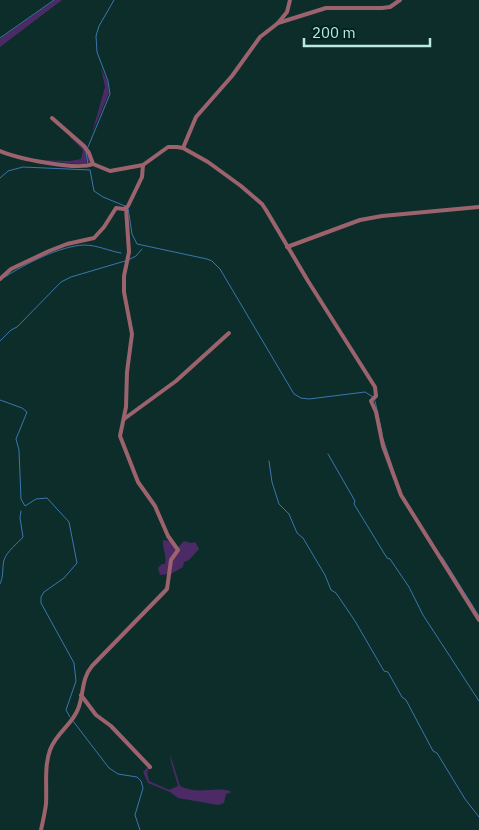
<svg xmlns="http://www.w3.org/2000/svg" width="479" height="830" viewBox="0 0 479 830" font-family="'IBM Plex Sans',sans-serif">
<style>
.green{fill:#4c2a65}
.lines{fill:none;stroke-linecap:round;stroke-linejoin:round}
.stream{stroke:#3a77ae;stroke-width:1}
.street{stroke:#9c636d;stroke-width:4}
</style>
<rect width="100%" height="100%" fill="#0d2d2b"/>
<g class="green">
<path d="M55 0H62L0 47V39L4 36Z"/>
<path d="M101 68 108 83 109 93 92 133 105 87Z"/>
<path d="M70 135 86 150 91 164 89 165 86 152 87 165 40 160 70 161 81 159 83 150 69 136Z"/>
<path d="M163 540 170 541 177 549 171 557 169 574 160 575 158 568 162 564H165C167 554 162 548 163 540Z"/>
<path d="M184 541 191 543 195 542 199 549 189 560 184 562 183 567 171 574C171 561 174 550 184 541Z"/>
<path d="M170 754 180 786C200 796 215 785 232 792L226 794 224 803 218 805 178 798 170 792 148 783 143 772 148 767 149 769 147 772 149 781 169 790 178 786 171 762Z"/>
</g>
<g class="lines">
<g class="stream">
<path d="M0 38 54 0"/>
<path d="M88 147 110 94 108 81 97 52 96 36 99 26 114 0"/>
<path d="M86 152 88 164"/>
<path d="M0 178 8 171 23 167 90 170 94 191 103 197 125 206"/>
<path d="M128 208 132 234 137 244 207 259 212 261 220 269 294 394 301 398 309 399 365 392 373 397"/>
<path d="M128 260 136 256 142 249"/>
<path d="M5 277C25 264 60 246 84 245 97 245 109 251 121 253"/>
<path d="M0 341 11 330 17 327 61 282 71 277 125 261"/>
<path d="M0 400 22 408 27 412 16 439 19 450 21 499 25 506 36 499 47 498 69 522 77 563 64 578 44 592 41 597V603L74 663 76 681 66 710 70 717"/>
<path d="M375 401 382 433"/>
<path d="M383 439 393 469"/>
<path d="M328 454 355 501 354 504 387 558 390 559 409 587 423 615 479 701"/>
<path d="M269 461 272 482 279 504 289 514 297 533 303 538 325 575 331 590 336 593 355 621 384 671 388 672 402 697 406 700 433 751 437 753 465 799 479 817"/>
<path d="M442 557 479 616"/>
<path d="M0 584C4 576 2 568 4 560 7 551 17 544 23 537L20 518 21 511"/>
<path d="M73 721 109 768 118 774 137 777 141 781 143 788 135 815 140 830"/>
</g>
<g class="street">
<path d="M278 23 287 12 290 0"/>
<path d="M52 118 84 146 89 153 93 164 110 171 143 165 168 147H177L183 148 208 162 241 186 262 204 266 210 308 281 375 387 376 396 371 401 376 412 383 446 401 495 479 620"/>
<path d="M183 148 196 117 232 76 260 37 273 27 278 23 326 8H382L390 7 400 0"/>
<path d="M0 151C16 158 77 171 93 164"/>
<path d="M287 247 360 220 382 216 479 207"/>
<path d="M0 279 11 269 49 251 67 244 94 238 104 227 116 208 124 209 128 206 142 177 143 165"/>
<path d="M124 419 176 381 229 333"/>
<path d="M81 695 96 715 111 726 150 767"/>
<path d="M41 830C43 821 45 812 46 804 47 786 44 767 50 750 56 733 72 725 78 709 84 695 81 679 92 666L167 589 171 560 178 550 168 536 155 506 138 482 120 436 126 407 127 372 132 334 124 292V276L129 252 126 208"/>
</g>
</g>
<path d="M304 38v8h126v-8" fill="none" stroke="#bae8e3" stroke-width="2.5"/>
<text x="312" y="38" font-size="15" fill="#bae8e3" stroke="#022421" stroke-width="4" paint-order="stroke">200 m</text>
</svg>
